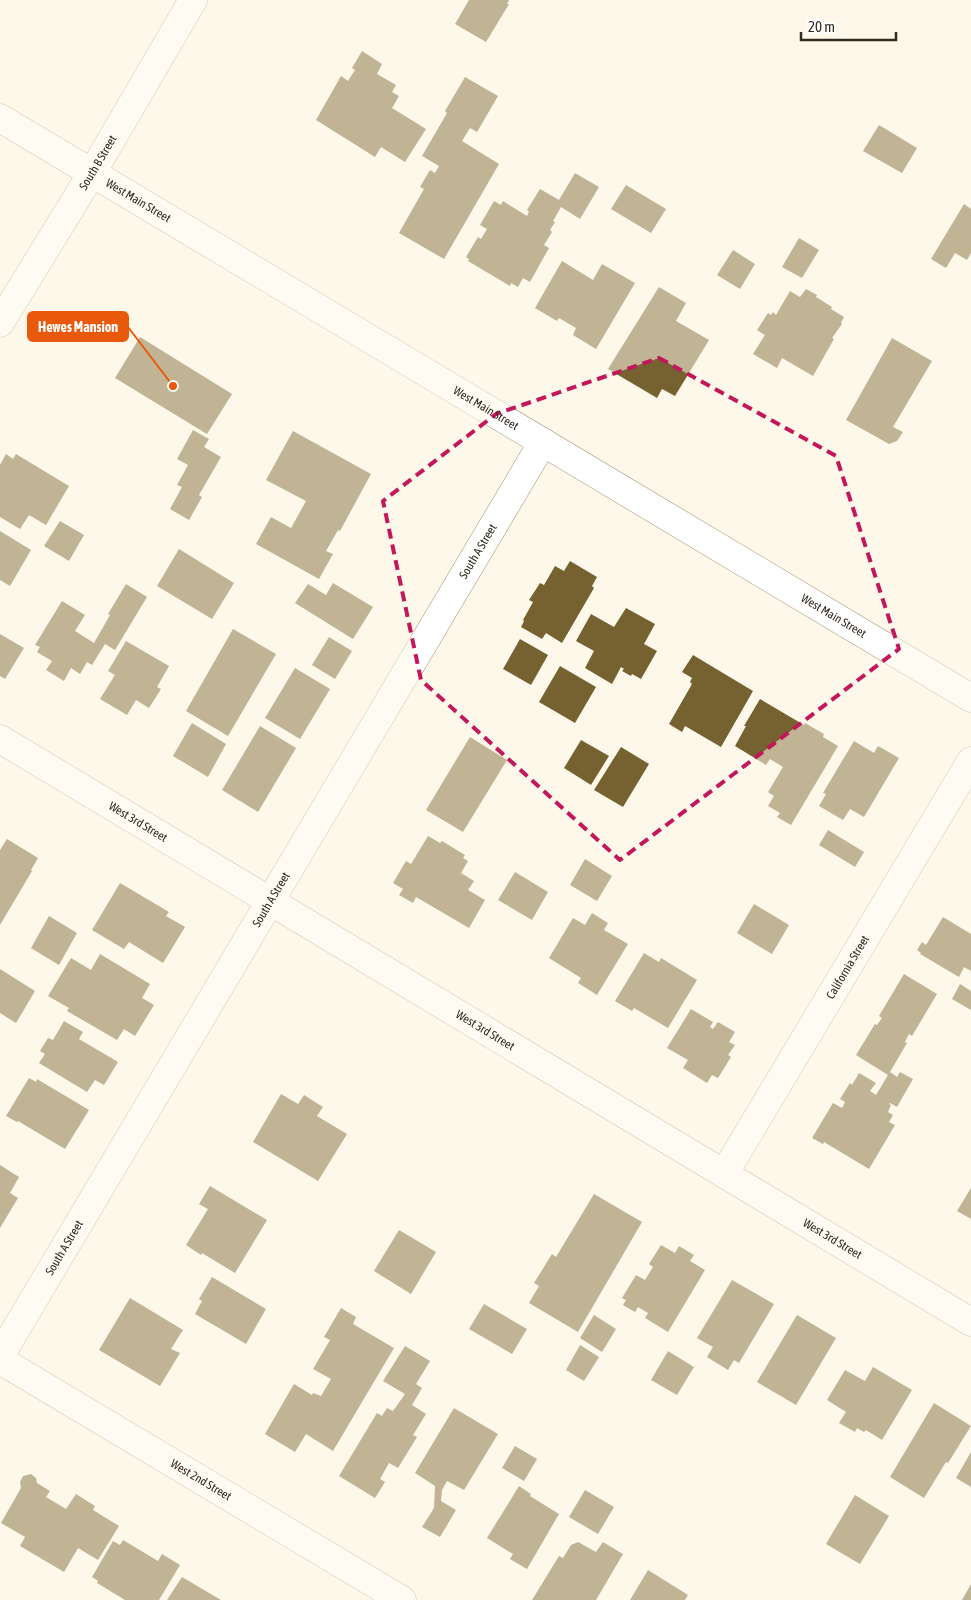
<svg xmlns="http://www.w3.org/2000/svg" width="971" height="1600" viewBox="0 0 971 1600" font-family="'Asap Condensed',sans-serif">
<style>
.building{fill:#756230}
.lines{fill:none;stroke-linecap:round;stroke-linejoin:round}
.street-casing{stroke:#a19473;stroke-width:29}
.secondary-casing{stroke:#a19473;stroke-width:29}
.street{stroke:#fff;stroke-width:28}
.secondary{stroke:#fff;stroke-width:28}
.marked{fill:none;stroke:#c2185b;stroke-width:4;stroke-dasharray:10 6;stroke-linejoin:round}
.labels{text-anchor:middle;stroke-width:5;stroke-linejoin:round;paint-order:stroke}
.street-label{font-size:12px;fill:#322c1f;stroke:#fff}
.leader{fill:none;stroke:#e8590c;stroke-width:2}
.callout-dot{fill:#e8590c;stroke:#fff;stroke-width:2}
.callout{fill:#e8590c;stroke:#e8590c;stroke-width:2}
.callout-label{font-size:14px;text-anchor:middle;font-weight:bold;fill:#fff}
</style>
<rect width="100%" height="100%" fill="#fef8ea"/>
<g class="building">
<path d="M469 0H509L507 4H509L486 42 455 24Z"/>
<path d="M362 51 382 64 377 74 396 85 392 92 399 96 392 108 426 129 405 162 381 147 375 157 316 120 341 76 348 81 355 70 352 68Z"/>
<path d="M465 77 498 96 477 132 470 128 462 141 499 164 444 259 399 233 424 189 420 187 430 170 435 173 439 166 422 156 447 113 445 111Z"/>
<path d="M879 125 917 148 902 173 863 151Z"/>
<path d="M575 173 599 187 580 219 561 207 553 221 555 222 550 230 552 232 544 245 549 248 530 282 523 278 518 287 511 283 510 286 468 261 469 259 466 257 478 237 481 239 487 229 480 225 494 201 501 205 503 201 527 216 529 212 527 210 540 189 559 200Z"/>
<path d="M626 185 666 209 651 233 611 209Z"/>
<path d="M964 204 971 209V253L967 260 955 253 946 268 931 259Z"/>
<path d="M799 238 819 250 802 278 782 267Z"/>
<path d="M733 250 755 264 740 289 717 275Z"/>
<path d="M562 261 593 280 602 264 635 283 596 349 573 335 576 328 559 318 557 321 535 308Z"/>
<path d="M659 287 686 303 676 321 709 340 675 396 662 389 657 398 608 369Z"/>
<path d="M806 289 817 295 816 297 832 307 831 309 844 317 841 323 842 324 832 338 834 339 813 376 782 358 777 368 753 354 765 335 757 330 768 313 771 315 773 312 776 315 790 291 800 297Z"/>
<path d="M140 337 232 394 207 434 115 378Z"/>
<path d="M892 338 932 361 893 427 903 432 897 441 889 444 846 420Z"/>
<path d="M193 430 209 439 204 447 221 457 199 495 202 497 189 520 170 509 182 487 177 485 188 465 177 459Z"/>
<path d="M293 431 371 474 340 531 338 530 326 551 333 554 319 579 256 544 271 517 291 528 306 501 266 480Z"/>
<path d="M6 454 13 459 16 454 69 486 46 525 29 515 20 529 0 517V465Z"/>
<path d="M60 521 84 535 69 561 44 546Z"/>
<path d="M0 531 31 550 10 586 0 580Z"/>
<path d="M179 549 234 583 212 619 157 586Z"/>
<path d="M570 561 597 577 592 586 594 588 562 643 546 633 542 639 521 627 524 621 523 620 533 602 529 600 540 583 544 585 555 566 564 571Z"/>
<path d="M333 583 373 607 353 639 295 603 308 584 326 595Z"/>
<path d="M126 584 147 597 115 650 105 644 92 665 87 662 80 674 71 668 64 681 46 670 52 661 37 652 40 647 35 645 62 601 85 615 75 631 94 643 110 615 108 614Z"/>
<path d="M626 608 655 624 644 644 657 651 641 679 632 674 631 676 622 671 624 669 621 667 612 684 585 668 594 651 576 641 591 614 614 627Z"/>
<path d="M233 629 276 654 228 736 186 711Z"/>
<path d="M0 634 24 648 5 679 0 676Z"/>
<path d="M329 637 352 651 335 679 312 665Z"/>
<path d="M520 639 548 655 531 685 503 669Z"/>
<path d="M126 641 169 666 157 687 161 689 149 708 136 700 127 715 100 699 115 675 108 671Z"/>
<path d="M693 655 753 691 721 747 685 726 682 732 669 724 692 684 690 682 692 678 682 672Z"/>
<path d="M560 666 596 687 575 723 539 702Z"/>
<path d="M295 668 330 689 300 739 265 718Z"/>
<path d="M760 699 804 725 805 723 824 734 823 737 838 746 791 825 777 817 780 813 768 806 774 796 768 792 783 767 770 759 766 765 735 746 746 726H744Z"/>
<path d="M192 723 226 744 208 777 173 756Z"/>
<path d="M260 726 296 748 258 812 222 790Z"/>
<path d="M470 737 507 760 463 832 426 810Z"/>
<path d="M581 740 609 756 591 785 564 768Z"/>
<path d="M854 741 874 753 878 746 899 758 864 817 850 809 843 820 819 806 826 794 823 793Z"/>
<path d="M621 747 649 764 623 807 594 790Z"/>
<path d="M828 830 864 852 855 867 819 845Z"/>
<path d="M428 836 440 843 442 841 465 855 463 858 468 861 461 873 474 881 468 890 485 900 469 928 416 897 413 903 399 895 403 889 393 883 406 861 411 864Z"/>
<path d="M7 839 38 858 31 870 32 871 0 925V850Z"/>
<path d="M585 859 612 876 597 901 570 885Z"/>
<path d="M515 872 548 892 532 920 498 900Z"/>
<path d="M120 883 169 912 166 916 185 927 163 963 129 942 124 949 92 930Z"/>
<path d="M754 904 789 925 772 954 737 933Z"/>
<path d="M592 913 608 923 604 930 628 944 597 995 578 983 581 978 549 958 573 918 585 925Z"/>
<path d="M49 916 77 933 59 965 31 948Z"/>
<path d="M943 917 971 934V971L964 967 959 977 920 954 921 953 917 950 922 942 926 945Z"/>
<path d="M644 953 659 962 661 958 697 980 668 1028 634 1008 632 1011 615 1001Z"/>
<path d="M100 954 150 984 142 998 154 1005 135 1036 124 1029 117 1040 67 1011 69 1008 48 996 71 958 91 970Z"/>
<path d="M0 969 35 991 16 1023 0 1013Z"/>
<path d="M904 974 937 994 912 1036 909 1034 905 1042 907 1043 890 1072 897 1077 900 1072 913 1079 897 1107 890 1103 889 1104 891 1105 888 1112 893 1115 889 1122 895 1125 869 1169 824 1142 823 1144 812 1138 833 1103 842 1108 845 1102 840 1099 850 1083 852 1085 859 1073 876 1083 870 1091 876 1095 888 1075 856 1055 875 1024 877 1025 882 1018 879 1016Z"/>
<path d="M960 984 971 991V1010L952 999Z"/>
<path d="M691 1009 713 1022 710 1027 713 1029 718 1022 735 1032 729 1042 735 1045 728 1055 731 1057 718 1078 712 1075 707 1083 683 1068 688 1060 667 1048Z"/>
<path d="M64 1021 83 1032 79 1039 118 1062 104 1085 95 1080 87 1092 39 1063 45 1054 40 1051 48 1038 53 1040Z"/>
<path d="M29 1078 36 1082 37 1079 89 1110 65 1149 18 1121 17 1122 6 1116Z"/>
<path d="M281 1094 298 1104 304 1095 323 1107 317 1116 347 1134 318 1181 253 1142Z"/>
<path d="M0 1165 19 1177 10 1193 18 1198 0 1228Z"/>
<path d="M210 1186 267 1220 235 1273 202 1253 201 1255 186 1245 208 1209 199 1204Z"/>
<path d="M971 1188V1219L957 1211Z"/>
<path d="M594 1194 642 1222 578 1332 529 1303 539 1286 534 1283 552 1254 556 1257Z"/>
<path d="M399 1230 436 1252 411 1294 374 1271Z"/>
<path d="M661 1245 675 1253 679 1246 694 1255 690 1261 705 1270 668 1332 645 1318 648 1313 638 1307 635 1312 623 1305 626 1300 622 1298 636 1275 645 1280 653 1267 649 1264Z"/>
<path d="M212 1277 266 1309 246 1344 195 1314 202 1301 199 1299Z"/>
<path d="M732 1280 774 1304 739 1363 734 1360 728 1370 707 1357 713 1347 697 1338Z"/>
<path d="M130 1298 183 1330 171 1349 180 1353 160 1386 99 1350Z"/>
<path d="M484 1304 527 1329 512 1354 469 1329Z"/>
<path d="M341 1308 356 1317 353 1324 394 1348 333 1451 306 1434 295 1452 265 1434 294 1384 312 1395 313 1393 321 1396 331 1379 313 1369 330 1340 324 1337Z"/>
<path d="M594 1315 616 1329 602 1352 580 1338Z"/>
<path d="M797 1315 836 1338 796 1405 757 1382Z"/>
<path d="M580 1345 599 1357 584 1381 566 1370Z"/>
<path d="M405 1346 430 1361 416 1384 422 1388 412 1405 426 1414 413 1435 417 1437 398 1468 389 1463 380 1479 385 1482 375 1498 339 1476 377 1413 382 1416 387 1408 393 1411 405 1394 383 1381Z"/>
<path d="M668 1351 694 1367 677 1395 651 1380Z"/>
<path d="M873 1367 912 1390 882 1440 866 1430 864 1432 857 1428 855 1432 839 1423 846 1412 827 1400 845 1370 865 1381Z"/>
<path d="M934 1403 971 1426 948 1463 946 1462 924 1498 890 1477Z"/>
<path d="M454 1408 498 1434 464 1490 447 1481 442 1490 441 1501 456 1510 440 1537 422 1527 434 1508 435 1486 415 1473Z"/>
<path d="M515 1446 537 1459 524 1481 502 1468Z"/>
<path d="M971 1452V1487L956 1478Z"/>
<path d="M31 1474 36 1478 37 1483 50 1491 46 1497 66 1509 76 1494 95 1506 93 1510 119 1526 98 1560 78 1548 64 1572 20 1546 25 1537 1 1523 21 1488 20 1482 23 1476Z"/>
<path d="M519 1486 531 1494 530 1496 559 1514 527 1569 510 1559 513 1554 487 1538Z"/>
<path d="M585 1490 614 1507 598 1534 569 1517Z"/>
<path d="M855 1495 889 1516 860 1564 826 1544Z"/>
<path d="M123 1540 158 1561 162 1554 180 1565 159 1600H125L97 1583 98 1581 92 1577 113 1541 120 1545Z"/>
<path d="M578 1542 596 1552 603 1542 623 1554 596 1600H532L559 1556 563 1558 571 1545Z"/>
<path d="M648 1570 688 1595 685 1600H630Z"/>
<path d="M182 1577 221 1600H167Z"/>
<path d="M971 1584V1600H962Z"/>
</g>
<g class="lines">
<defs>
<g id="street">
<path id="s1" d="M0 739 971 1322"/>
<path id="s2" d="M724 1174 971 761"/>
<path id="s3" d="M0 1356 543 442"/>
<path id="s4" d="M0 1360 402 1600"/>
</g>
<g id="secondary">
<path id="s5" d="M0 118 971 698"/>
<path id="s6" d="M0 323 92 173 193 0"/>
</g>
</defs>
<use href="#street" class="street-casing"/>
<use href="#secondary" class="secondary-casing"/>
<use href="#street" class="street"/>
<use href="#secondary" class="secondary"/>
</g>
<path d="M0 0H971V1600H0ZM659 358 836 456 899 649 620 860 421 680 383 501 496 414Z" fill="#fef8ea" fill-opacity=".55" fill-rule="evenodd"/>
<path class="marked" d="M659 358 836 456 899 649 620 860 421 680 383 501 496 414Z"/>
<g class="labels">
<g class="street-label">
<text dy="4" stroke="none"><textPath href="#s6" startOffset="188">South B Street</textPath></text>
<text dy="4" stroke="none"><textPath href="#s5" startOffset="161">West Main Street</textPath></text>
<text dy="4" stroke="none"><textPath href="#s5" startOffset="566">West Main Street</textPath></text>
<text dy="4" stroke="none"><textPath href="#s3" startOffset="936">South A Street</textPath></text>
<text dy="4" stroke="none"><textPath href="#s5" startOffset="971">West Main Street</textPath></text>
<text dy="4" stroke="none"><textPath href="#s1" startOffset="161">West 3rd Street</textPath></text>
<text dy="4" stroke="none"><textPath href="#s3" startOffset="531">South A Street</textPath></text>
<text dy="4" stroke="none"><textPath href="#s2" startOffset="241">California Street</textPath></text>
<text dy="4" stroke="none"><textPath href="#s1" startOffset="566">West 3rd Street</textPath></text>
<text dy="4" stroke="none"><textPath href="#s1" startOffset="971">West 3rd Street</textPath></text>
<text dy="4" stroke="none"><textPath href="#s3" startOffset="126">South A Street</textPath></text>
<text dy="4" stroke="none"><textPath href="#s4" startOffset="234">West 2nd Street</textPath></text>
</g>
</g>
<path class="leader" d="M173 386L128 327"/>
<circle class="callout-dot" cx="173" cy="386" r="5"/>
<rect class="callout" x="28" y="312" width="100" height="29" rx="5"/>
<g class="callout-label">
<text x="78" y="332">Hewes Mansion</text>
</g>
<path d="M801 32v8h95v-8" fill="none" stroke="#322c1f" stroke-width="2.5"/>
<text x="808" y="32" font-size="15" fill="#322c1f" stroke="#ffffff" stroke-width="4" paint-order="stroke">20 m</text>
</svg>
